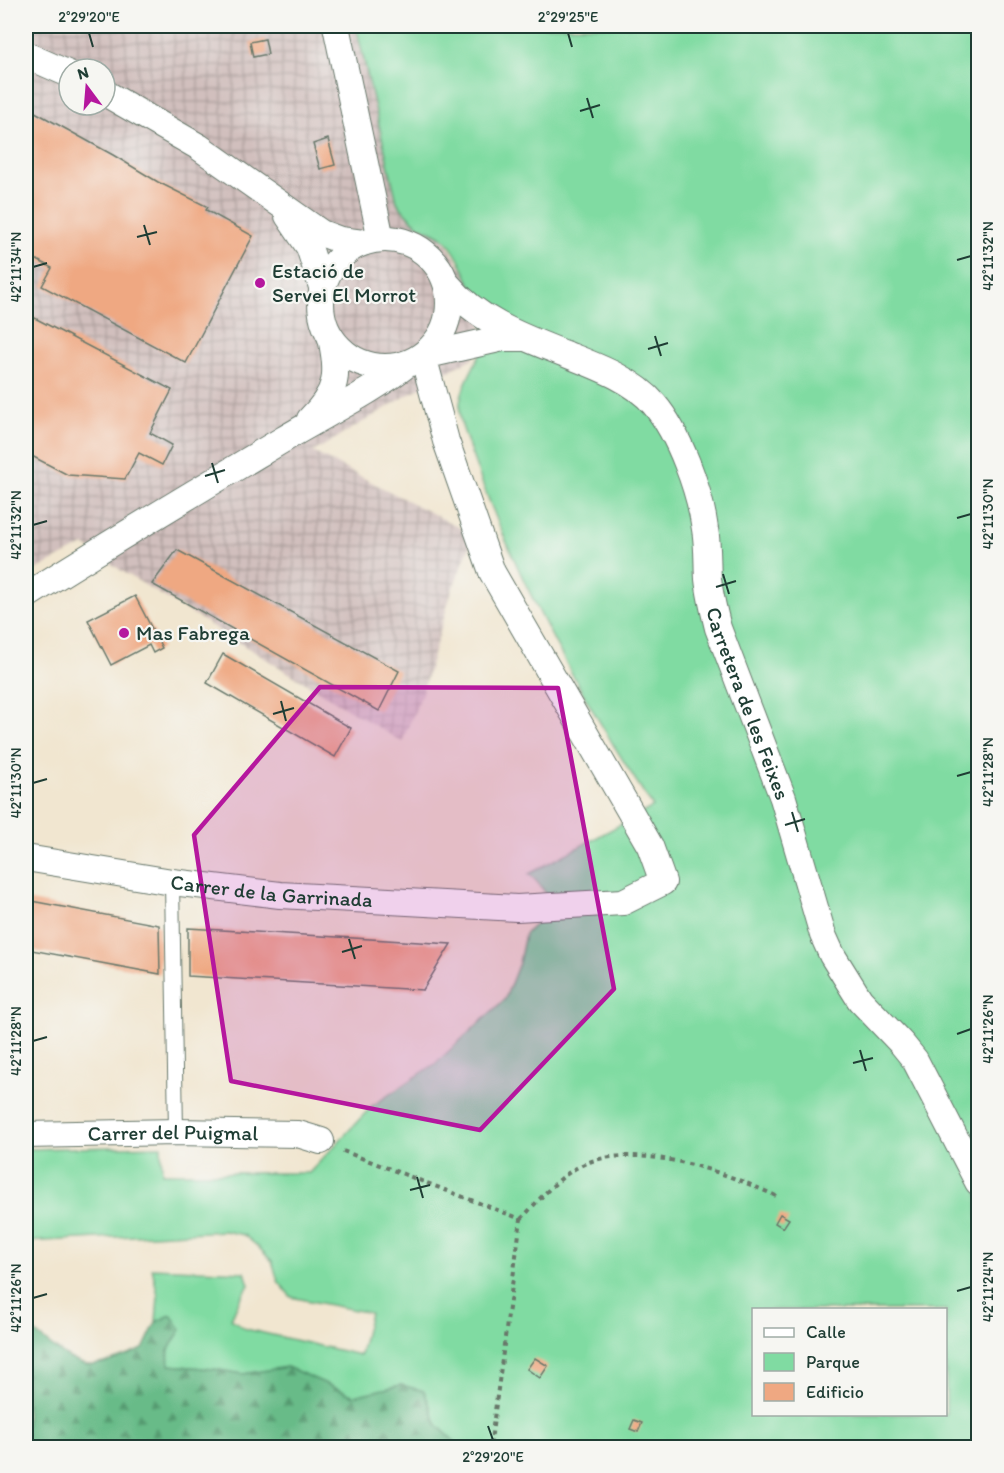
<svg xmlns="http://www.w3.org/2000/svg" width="1004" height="1473" viewBox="0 0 1004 1473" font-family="Itim,sans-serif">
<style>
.industrial{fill:url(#industrial-grid);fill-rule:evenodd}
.green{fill:#80dba2;stroke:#508c6b;stroke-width:1.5;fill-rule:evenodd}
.forest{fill:url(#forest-firs);stroke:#447c5e;stroke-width:1.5}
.building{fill:#efa882}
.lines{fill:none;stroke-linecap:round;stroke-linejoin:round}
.service-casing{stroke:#68786b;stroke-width:16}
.minor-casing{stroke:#68786b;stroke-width:28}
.path{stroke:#68786b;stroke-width:4;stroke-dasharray:4.5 4.5;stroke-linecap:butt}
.service{stroke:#fff;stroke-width:14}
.minor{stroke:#fff;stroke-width:26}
.marked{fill:#b5179e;fill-opacity:0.2;stroke:#b5179e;stroke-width:4.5;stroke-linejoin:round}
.ticks{fill:none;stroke:#1f3d34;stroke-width:2}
.poi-dot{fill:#b5179e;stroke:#f6f6f2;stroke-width:2}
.labels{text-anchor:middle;stroke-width:4.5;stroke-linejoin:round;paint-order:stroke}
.poi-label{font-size:21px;fill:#1f3d34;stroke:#f6f6f2;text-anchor:start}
.street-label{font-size:21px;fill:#1f3d34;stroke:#f6f6f2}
.neatline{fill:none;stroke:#1f3d34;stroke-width:2}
.ticks-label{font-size:15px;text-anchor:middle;fill:#1f3d34}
</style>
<defs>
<pattern id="industrial-grid" width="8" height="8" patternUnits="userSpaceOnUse" patternTransform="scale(1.5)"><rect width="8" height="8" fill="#d1bfbd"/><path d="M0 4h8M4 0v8" fill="none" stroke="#a99c9a"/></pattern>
<pattern id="forest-firs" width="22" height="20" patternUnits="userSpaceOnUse" patternTransform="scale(1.5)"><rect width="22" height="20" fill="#68bb88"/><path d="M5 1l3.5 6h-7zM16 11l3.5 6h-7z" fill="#559970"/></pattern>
</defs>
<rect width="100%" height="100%" fill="#f6f6f2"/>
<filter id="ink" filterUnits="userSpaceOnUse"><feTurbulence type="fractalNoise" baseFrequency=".0167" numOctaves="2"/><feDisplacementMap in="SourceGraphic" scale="12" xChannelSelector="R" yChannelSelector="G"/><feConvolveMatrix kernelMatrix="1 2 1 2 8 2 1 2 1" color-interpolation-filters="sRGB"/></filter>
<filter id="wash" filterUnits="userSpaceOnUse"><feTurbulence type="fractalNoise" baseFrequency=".008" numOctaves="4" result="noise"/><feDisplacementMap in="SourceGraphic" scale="24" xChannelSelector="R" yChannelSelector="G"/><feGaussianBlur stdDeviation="1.35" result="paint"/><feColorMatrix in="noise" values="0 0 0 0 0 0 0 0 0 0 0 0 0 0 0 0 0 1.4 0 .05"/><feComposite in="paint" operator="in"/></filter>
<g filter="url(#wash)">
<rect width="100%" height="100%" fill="#f1e6d0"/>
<path class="industrial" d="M26 26H356L397 202 419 225 442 237 486 307 473 358 441 375 313 452 474 535 452 590 421 696 402 742 122 571 84 545 26 575ZM69 69H105V105H69Z"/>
<path class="green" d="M356 26H978V1447H458L456 1443 437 1425 424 1391 401 1385 354 1396 287 1367 243 1374 213 1369 168 1365 171 1315 156 1322 158 1296 152 1268 245 1272 249 1285 239 1301 231 1319 246 1329 360 1355 370 1313 291 1297 278 1281 272 1261 257 1246 244 1235 224 1231 26 1242V1149L161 1146 162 1173H309L372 1106 435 1064 505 999 519 963 525 934 548 912C547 892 544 888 529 874L653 807C575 689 506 561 462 426 454 400 467 380 478 358 481 352 486 343 486 337 484 313 461 254 443 238 436 232 426 230 419 225 410 219 403 211 397 202ZM754 1310H946V1414H754Z"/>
<path class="forest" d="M171 1315 181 1329 168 1351 169 1365 213 1369 243 1374 287 1367 354 1396 401 1385 424 1391 437 1425 456 1443 458 1447H26V1325C40 1337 71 1364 89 1365 101 1366 131 1354 143 1349L156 1322Z"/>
<g id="blocks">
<g class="building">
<path d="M265 39 268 54 253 57 250 42Z"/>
<path d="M26 107 113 155 158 182 208 207 206 210 253 236 186 363 42 286 52 268 26 254Z"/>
<path d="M328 139 335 165 320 169 313 144Z"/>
<path d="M29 315 172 390 150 433 172 445 162 465 139 453 125 479 68 475 26 453V321Z"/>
<path d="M177 550 399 671 379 711 152 584Z"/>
<path d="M135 596 162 648 153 653 149 645 111 665 88 620Z"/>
<path d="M223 654 351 728 335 757 207 683Z"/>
<path d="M26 900 159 925 160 974 26 949Z"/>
<path d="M188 928 451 944 423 990 188 976Z"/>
<path d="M780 1214 789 1219 783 1228 775 1223Z"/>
<path d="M535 1358 548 1366 540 1378 527 1369Z"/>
<path d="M634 1420 642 1423 638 1432 630 1429Z"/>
</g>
</g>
</g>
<g filter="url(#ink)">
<use href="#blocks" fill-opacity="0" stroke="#68786b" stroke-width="1.5"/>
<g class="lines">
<defs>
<path id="service" d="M172 882 176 1132"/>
<g id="minor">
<path d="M336 26 381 239"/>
<path d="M26 55 69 74"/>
<path d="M105 93 199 147 321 233 340 240 363 243"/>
<path d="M288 216 309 247 322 287"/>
<circle cx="385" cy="303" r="64"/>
<path id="s1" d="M448 285C479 322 525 338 568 355 596 366 634 380 654 404 679 433 700 491 705 529 708 546 707 563 708 579 710 596 714 612 718 628L783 798 823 935 832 955 860 1000 902 1044 915 1060 978 1182"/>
<path d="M310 419C338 392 339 374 331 338"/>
<path d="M26 596C111 542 197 491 284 439 326 414 370 393 409 363"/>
<path id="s2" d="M26 858 172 882 280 895 517 908 623 902 663 882 650 846 492 572 446 441 423 356 503 338H524"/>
<path id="s3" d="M26 1135 176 1132 298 1134 321 1141"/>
</g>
</defs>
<use href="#service" class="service-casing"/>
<use href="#minor" class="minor-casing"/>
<g class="path">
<path d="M343 1151 521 1219 490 1448"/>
<path d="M521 1219C541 1198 563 1170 592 1161 647 1144 728 1173 778 1197"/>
</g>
<use href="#service" class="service"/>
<use href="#minor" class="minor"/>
</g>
</g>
<path class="marked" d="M320 687 558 688 614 989 480 1130 231 1081 194 835Z"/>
<path class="ticks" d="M89 33 93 47M568 33 572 47M587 98 593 118M580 111 600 105M144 225 150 245M137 237 157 232M957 260 971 256M33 267 47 263M655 336 661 356M648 349 668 343M212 463 218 483M205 476 225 470M957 518 971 514M33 525 47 521M723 574 729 594M716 587 736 581M281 701 286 721M273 714 294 708M957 776 971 772M33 783 47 779M792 812 798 832M785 825 805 819M349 939 355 959M342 952 362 946M957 1034 971 1029M33 1041 47 1037M860 1050 866 1071M853 1063 873 1058M417 1177 423 1198M410 1190 430 1185M957 1291 971 1287M33 1298 47 1294M488 1426 493 1440"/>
<g class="poi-dot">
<circle cx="260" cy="283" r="6"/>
<circle cx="124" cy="633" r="6"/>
</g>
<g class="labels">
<g class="poi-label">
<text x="272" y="278">Estació de<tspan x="272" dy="24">Servei El Morrot</tspan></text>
<text x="136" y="640">Mas Fabrega</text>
</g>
<g class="street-label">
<text dy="7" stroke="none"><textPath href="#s1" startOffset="558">Carretera de les Feixes</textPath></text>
<text dy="7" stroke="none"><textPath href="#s2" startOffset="248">Carrer de la Garrinada</textPath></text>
<text dy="7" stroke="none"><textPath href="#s3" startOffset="147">Carrer del Puigmal</textPath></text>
</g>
</g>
<rect width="1004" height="1473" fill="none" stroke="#f6f6f2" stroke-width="66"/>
<rect x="752" y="1308" width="195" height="108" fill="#f6f6f2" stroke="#a0aca6" stroke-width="1.5"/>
<rect x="764" y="1328" width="30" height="9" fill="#ffffff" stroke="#a0aca6" stroke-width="1.5"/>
<text x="806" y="1338" font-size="18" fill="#1f3d34">Calle</text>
<rect x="764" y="1353" width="30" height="18" fill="#80dba2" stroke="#a0aca6" stroke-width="1.5"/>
<text x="806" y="1368" font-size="18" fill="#1f3d34">Parque</text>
<rect x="764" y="1383" width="30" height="18" fill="#efa882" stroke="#a0aca6" stroke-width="1.5"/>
<text x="806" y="1398" font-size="18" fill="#1f3d34">Edificio</text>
<g transform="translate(87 87) rotate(344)"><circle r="28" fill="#f6f6f2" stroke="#a0aca6" stroke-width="1.5"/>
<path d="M0-4.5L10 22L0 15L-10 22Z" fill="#b5179e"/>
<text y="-9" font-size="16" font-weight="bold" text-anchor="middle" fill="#1f3d34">N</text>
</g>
<rect x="33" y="33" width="938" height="1407" class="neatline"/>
<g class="ticks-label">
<text x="89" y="22">2°29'20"E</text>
<text x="568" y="22">2°29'25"E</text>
<text transform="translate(988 256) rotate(-90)" y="5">42°11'32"N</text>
<text transform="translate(16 267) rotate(-90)" y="5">42°11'34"N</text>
<text transform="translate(988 514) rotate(-90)" y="5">42°11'30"N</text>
<text transform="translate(16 525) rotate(-90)" y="5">42°11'32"N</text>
<text transform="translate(988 772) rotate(-90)" y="5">42°11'28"N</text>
<text transform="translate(16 783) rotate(-90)" y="5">42°11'30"N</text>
<text transform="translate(988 1029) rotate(-90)" y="5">42°11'26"N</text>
<text transform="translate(16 1041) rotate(-90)" y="5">42°11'28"N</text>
<text transform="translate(988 1287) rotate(-90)" y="5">42°11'24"N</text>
<text transform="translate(16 1298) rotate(-90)" y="5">42°11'26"N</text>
<text x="493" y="1462">2°29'20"E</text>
</g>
</svg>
